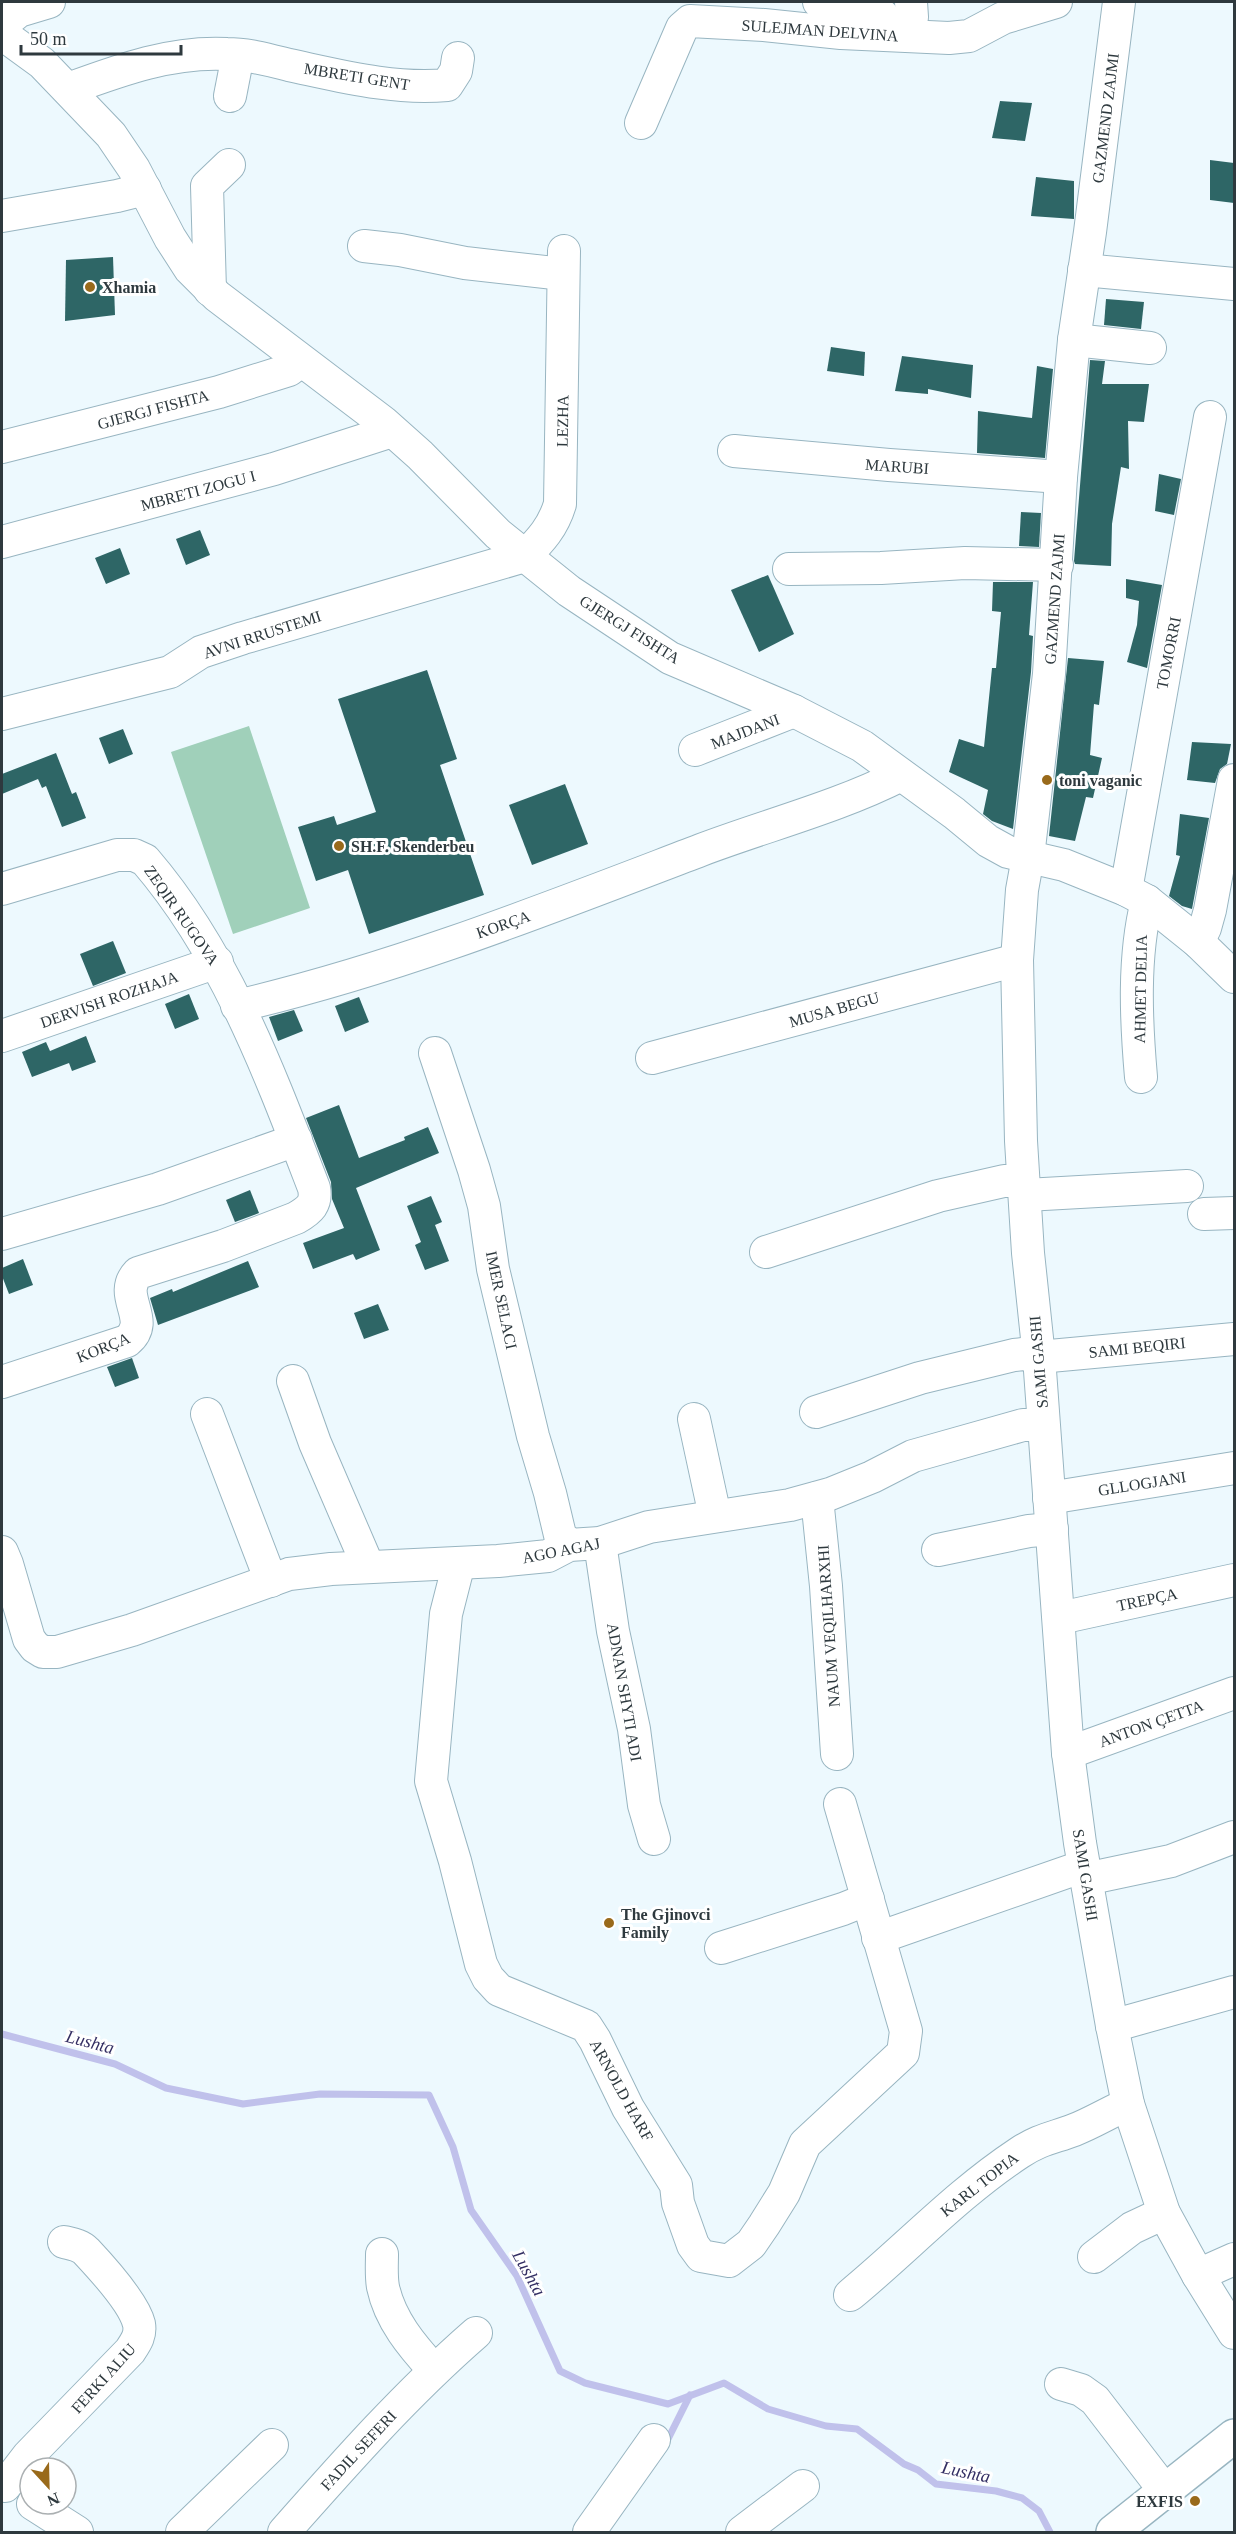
<svg xmlns="http://www.w3.org/2000/svg" width="1236" height="2534" viewBox="0 0 1236 2534" font-family="Georgia,serif">
<style>
.green{fill:#a0d0ba}
.lines{fill:none;stroke-linecap:round;stroke-linejoin:round}
.stream{stroke:#c0c1eb;stroke-width:7}
.building{fill:#2e6666}
.minor-casing{stroke:#98b5c1;stroke-width:34}
.major-casing{stroke:#98b5c1;stroke-width:36}
.minor{stroke:#fff;stroke-width:32}
.major{stroke:#fff;stroke-width:33}
.poi-dot{fill:#996a1b;stroke:#fff;stroke-width:2}
.labels{text-anchor:middle;stroke-width:6;stroke-linejoin:round;paint-order:stroke}
.street-label{font-size:16px;fill:#2e393e;stroke:#fff}
.poi-label{font-size:16px;font-weight:bold;fill:#2e393e;stroke:#fff;text-anchor:start}
.water-label{font-size:18px;font-style:italic;fill:#342f63;stroke:#fff}
</style>
<rect width="100%" height="100%" fill="#edf9fe"/>
<path class="green" d="M249 726 310 908 233 934 171 752Z"/>
<g class="lines">
<g class="stream">
<path d="M2 2034 115 2064 166 2088 243 2104 320 2094 429 2095 453 2147 471 2210 517 2276 560 2371 585 2383 668 2404 724 2383 768 2409 826 2426 857 2429 904 2464 918 2470 936 2484 996 2491 1022 2498 1039 2511 1050 2532"/>
<path d="M665 2445 690 2395"/>
</g>
</g>
<g class="building">
<path d="M1000 101 1032 103 1025 141 992 138Z"/>
<path d="M1210 160 1234 163V203L1210 200Z"/>
<path d="M1036 177 1074 181V219L1031 216Z"/>
<path d="M113 257 115 315 65 321 66 260Z"/>
<path d="M1106 299 1144 302 1141 329 1104 325Z"/>
<path d="M831 347 865 352 864 376 827 371Z"/>
<path d="M902 356 973 365 971 398 928 389V394L895 391Z"/>
<path d="M1090 360 1105 361 1102 384H1149L1144 422 1128 421 1129 469 1121 467 1112 524 1111 566 1075 564 1074 561Z"/>
<path d="M1037 366 1053 369 1045 458 977 453 978 411 1032 418Z"/>
<path d="M1159 474 1181 479 1174 515 1155 511Z"/>
<path d="M1021 512 1041 513 1039 547 1019 546Z"/>
<path d="M200 530 210 555 186 565 176 539Z"/>
<path d="M120 548 130 574 106 584 95 558Z"/>
<path d="M768 575 794 634 759 652 731 590Z"/>
<path d="M1126 579 1162 585 1147 668 1127 662 1137 625 1139 601 1126 598Z"/>
<path d="M993 582H1033L1029 635 1033 636 1031 672 1013 829 992 821 983 814 988 790 949 772 959 739 984 747 992 668H996L1001 612 992 611Z"/>
<path d="M1068 658 1104 661 1099 705 1094 704 1090 755 1102 758 1093 798 1086 797 1075 841 1049 836Z"/>
<path d="M427 670 457 759 440 765 484 895 369 934 348 870 316 881 298 827 334 816 337 825 376 812 338 699Z"/>
<path d="M123 729 133 754 109 764 99 738Z"/>
<path d="M1192 742 1231 744 1227 764 1220 769 1215 783 1187 780Z"/>
<path d="M56 753 72 794 76 792 86 818 62 827 46 786 42 788 38 779 2 794V774Z"/>
<path d="M565 784 588 844 532 865 509 805Z"/>
<path d="M1180 814 1209 818 1192 909 1182 906 1169 896 1180 856 1176 855Z"/>
<path d="M113 941 126 973 93 986 80 954Z"/>
<path d="M189 994 199 1019 175 1029 165 1004Z"/>
<path d="M359 997 369 1022 345 1032 335 1006Z"/>
<path d="M294 1010 303 1031 278 1041 269 1017Z"/>
<path d="M86 1036 96 1062 72 1071 69 1063 32 1077 22 1052 46 1042 50 1051Z"/>
<path d="M339 1105 359 1158 405 1140 404 1137 428 1127 439 1153 356 1188 380 1250 356 1260 353 1254 313 1269 303 1243 344 1228 332 1199 331 1182 306 1118Z"/>
<path d="M250 1190 259 1213 235 1222 226 1200Z"/>
<path d="M431 1196 442 1222 435 1225 449 1261 425 1270 415 1245 421 1242 407 1206Z"/>
<path d="M23 1259 33 1285 9 1294 2 1276V1268Z"/>
<path d="M248 1261 259 1287 158 1325 150 1298 172 1289 173 1292Z"/>
<path d="M378 1304 389 1330 364 1339 354 1313Z"/>
<path d="M132 1358 139 1378 115 1387 107 1367Z"/>
</g>
<g class="lines">
<defs>
<g id="minor">
<path d="M819 2 832 10 882 15"/>
<path d="M911 2 912 17"/>
<path d="M1119 2 1090 232 1074 340 1061 477 1049 674 1028 857 1022 890 1017 960 1021 1141 1028 1253 1039 1357 1068 1753 1080 1843 1112 2026 1128 2104 1164 2213 1198 2275 1234 2333"/>
<path d="M2 25 19 11 49 2"/>
<path d="M2 34 42 63 111 135 134 169 170 238 190 269 217 296 383 422 420 455 498 534 569 591 670 658 794 711 862 746 954 813 988 841 1008 852 1064 865 1126 890 1147 901 1198 942 1234 977"/>
<path d="M68 89C120 70 171 51 227 54 248 54 269 60 289 65 341 76 394 90 447 85L456 71 458 58"/>
<path d="M230 96 238 55"/>
<path d="M641 123 682 28 690 21 764 25 841 33 949 38 969 36 1003 18 1056 2"/>
<path d="M2 216 117 196 145 189"/>
<path d="M364 246 400 250 465 263 563 274"/>
<path d="M1084 270 1234 284"/>
<path d="M210 290 207 186 229 165"/>
<path d="M1074 340 1150 348"/>
<path d="M2 447 219 392 289 370 301 361"/>
<path d="M734 451 889 465 1061 477"/>
<path d="M2 542 274 469 392 431"/>
<path d="M789 569 881 568 965 563 1057 565"/>
<path d="M2 714 170 672 201 652 243 638 525 556C541 540 553 527 560 504L564 251"/>
<path d="M695 750 794 711"/>
<path d="M2 889 117 855H134L145 860C226 954 270 1074 314 1188 317 1204 310 1210 296 1218L223 1246 138 1273C116 1296 153 1320 127 1341L2 1382"/>
<path d="M1126 890 1210 417"/>
<path d="M1198 942 1205 928 1210 910 1234 780"/>
<path d="M237 1006C396 969 549 908 701 850 767 825 838 807 901 775"/>
<path d="M2 1036 217 962"/>
<path d="M435 1053 474 1170 484 1206 493 1269 533 1436 550 1493 560 1535 569 1545"/>
<path d="M652 1058 1017 960"/>
<path d="M1141 1077C1136 1020 1133 957 1147 901"/>
<path d="M1026 1195 1187 1186"/>
<path d="M1204 1214 1234 1213"/>
<path d="M2 1234 158 1189 296 1140"/>
<path d="M766 1252 938 1196 1004 1181H1023"/>
<path d="M293 1381 315 1443 368 1566"/>
<path d="M816 1412 920 1378 1014 1355 1023 1354 1039 1357 1234 1339"/>
<path d="M207 1414 271 1581"/>
<path d="M694 1419 715 1516"/>
<path d="M817 1498 826 1586 837 1754"/>
<path d="M1049 1498 1234 1468"/>
<path d="M600 1543 613 1631 634 1729 644 1805 654 1839"/>
<path d="M938 1550 1029 1531 1052 1529"/>
<path d="M2 1552 7 1564 29 1639 35 1647 43 1652H57L132 1630 289 1574 331 1569 498 1561 548 1556 569 1545 600 1543 649 1527 790 1505 830 1494 872 1477 913 1456 1023 1425H1043"/>
<path d="M459 1563 446 1614 431 1781 455 1861 481 1964 488 1978 499 1990 586 2026 595 2040 628 2108 676 2185 678 2203 693 2245 701 2256 729 2261 751 2244 764 2225 784 2193 805 2144 903 2053 906 2031 840 1804"/>
<path d="M1060 1618 1234 1580"/>
<path d="M1068 1753 1234 1693"/>
<path d="M1086 1879 1171 1861 1234 1837"/>
<path d="M878 1938 1084 1866"/>
<path d="M721 1948 843 1909 868 1899"/>
<path d="M1112 2026 1234 1992"/>
<path d="M382 2254C382 2264 381 2276 383 2287 390 2320 412 2346 434 2370"/>
<path d="M1094 2257 1132 2228 1164 2213"/>
<path d="M1198 2275 1234 2259"/>
<path d="M850 2295C907 2248 957 2194 1019 2153 1040 2139 1053 2138 1074 2130 1092 2123 1110 2112 1128 2104"/>
<path d="M1061 2384 1081 2390 1095 2400 1165 2491"/>
<path d="M5 2486 28 2456 130 2351C136 2342 141 2335 139 2324 134 2303 101 2267 86 2251 80 2245 72 2244 64 2242"/>
<path d="M33 2504 77 2532"/>
<path d="M182 2532 272 2445"/>
<path d="M284 2532C345 2463 406 2394 476 2333"/>
<path d="M589 2532 654 2440"/>
<path d="M742 2532 803 2486"/>
</g>
<path id="major" d="M1113 2532 1234 2436"/>
</defs>
<use href="#minor" class="minor-casing"/>
<use href="#major" class="major-casing"/>
<use href="#minor" class="minor"/>
<use href="#major" class="major"/>
</g>
<g class="poi-dot">
<circle cx="90" cy="287" r="6"/>
<circle cx="1047" cy="780" r="6"/>
<circle cx="339" cy="846" r="6"/>
<circle cx="609" cy="1923" r="6"/>
<circle cx="1195" cy="2501" r="6"/>
</g>
<g class="labels">
<g class="street-label">
<text transform="translate(820 30) rotate(4)" y="6">SULEJMAN DELVINA</text>
<text transform="translate(357 76) rotate(9)" y="6">MBRETI GENT</text>
<text transform="translate(1105 118) rotate(-83)" y="6">GAZMEND ZAJMI</text>
<text transform="translate(153 409) rotate(-15)" y="6">GJERGJ FISHTA</text>
<text transform="translate(562 421) rotate(-89)" y="6">LEZHA</text>
<text transform="translate(897 466) rotate(4)" y="6">MARUBI</text>
<text transform="translate(198 490) rotate(-15)" y="6">MBRETI ZOGU I</text>
<text transform="translate(1054 599) rotate(-86)" y="6">GAZMEND ZAJMI</text>
<text transform="translate(630 629) rotate(32)" y="6">GJERGJ FISHTA</text>
<text transform="translate(262 634) rotate(-18)" y="6">AVNI RRUSTEMI</text>
<text transform="translate(1168 653) rotate(-79)" y="6">TOMORRI</text>
<text transform="translate(745 731) rotate(-21)" y="6">MAJDANI</text>
<text transform="translate(182 915) rotate(55)" y="6">ZEQIR RUGOVA</text>
<text transform="translate(503 924) rotate(-19)" y="6">KORÇA</text>
<text transform="translate(1140 989) rotate(-89)" y="6">AHMET DELIA</text>
<text transform="translate(109 999) rotate(-19)" y="6">DERVISH ROZHAJA</text>
<text transform="translate(834 1009) rotate(-16)" y="6">MUSA BEGU</text>
<text transform="translate(502 1300) rotate(78)" y="6">IMER SELACI</text>
<text transform="translate(103 1347) rotate(-22)" y="6">KORÇA</text>
<text transform="translate(1137 1347) rotate(-6)" y="6">SAMI BEQIRI</text>
<text transform="translate(1038 1362) rotate(-95)" y="6">SAMI GASHI</text>
<text transform="translate(1142 1483) rotate(-9)" y="6">GLLOGJANI</text>
<text transform="translate(561 1550) rotate(-11)" y="6">AGO AGAJ</text>
<text transform="translate(1147 1599) rotate(-12)" y="6">TREPÇA</text>
<text transform="translate(828 1626) rotate(-94)" y="6">NAUM VEQILHARXHI</text>
<text transform="translate(625 1692) rotate(80)" y="6">ADNAN SHYTI ADI</text>
<text transform="translate(1151 1723) rotate(-20)" y="6">ANTON ÇETTA</text>
<text transform="translate(1086 1875) rotate(81)" y="6">SAMI GASHI</text>
<text transform="translate(622 2090) rotate(61)" y="6">ARNOLD HARF</text>
<text transform="translate(979 2184) rotate(-38)" y="6">KARL TOPIA</text>
<text transform="translate(103 2378) rotate(-48)" y="6">FERKI ALIU</text>
<text transform="translate(358 2450) rotate(-47)" y="6">FADIL SEFERI</text>
</g>
<g class="poi-label">
<text x="102" y="293">Xhamia</text>
<text x="1059" y="786">toni vaganic</text>
<text x="351" y="852">SH.F. Skenderbeu</text>
<text x="621" y="1920">The Gjinovci<tspan x="621" dy="18">Family</tspan></text>
<text x="1183" y="2507" text-anchor="end">EXFIS</text>
</g>
<g class="water-label">
<text transform="translate(90 2042) rotate(15)" y="6">Lushta</text>
<text transform="translate(529 2273) rotate(61)" y="6">Lushta</text>
<text transform="translate(966 2472) rotate(12)" y="6">Lushta</text>
</g>
</g>
<rect width="1236" height="2534" fill="none" stroke="#2e393e" stroke-width="6"/>
<g transform="translate(48 2486) rotate(158)"><circle r="28" fill="#ffffff" stroke="#abb0b2" stroke-width="1.5"/>
<path d="M0-4.5L10 22L0 15L-10 22Z" fill="#996a1b"/>
<text y="-9" font-size="16" font-weight="bold" text-anchor="middle" fill="#2e393e">N</text>
</g>
<path d="M21 45v9h160v-9" fill="none" stroke="#2e393e" stroke-width="3"/>
<text x="30" y="45" font-size="18" fill="#2e393e" stroke="#ffffff" stroke-width="4.5" paint-order="stroke">50 m</text>
</svg>
